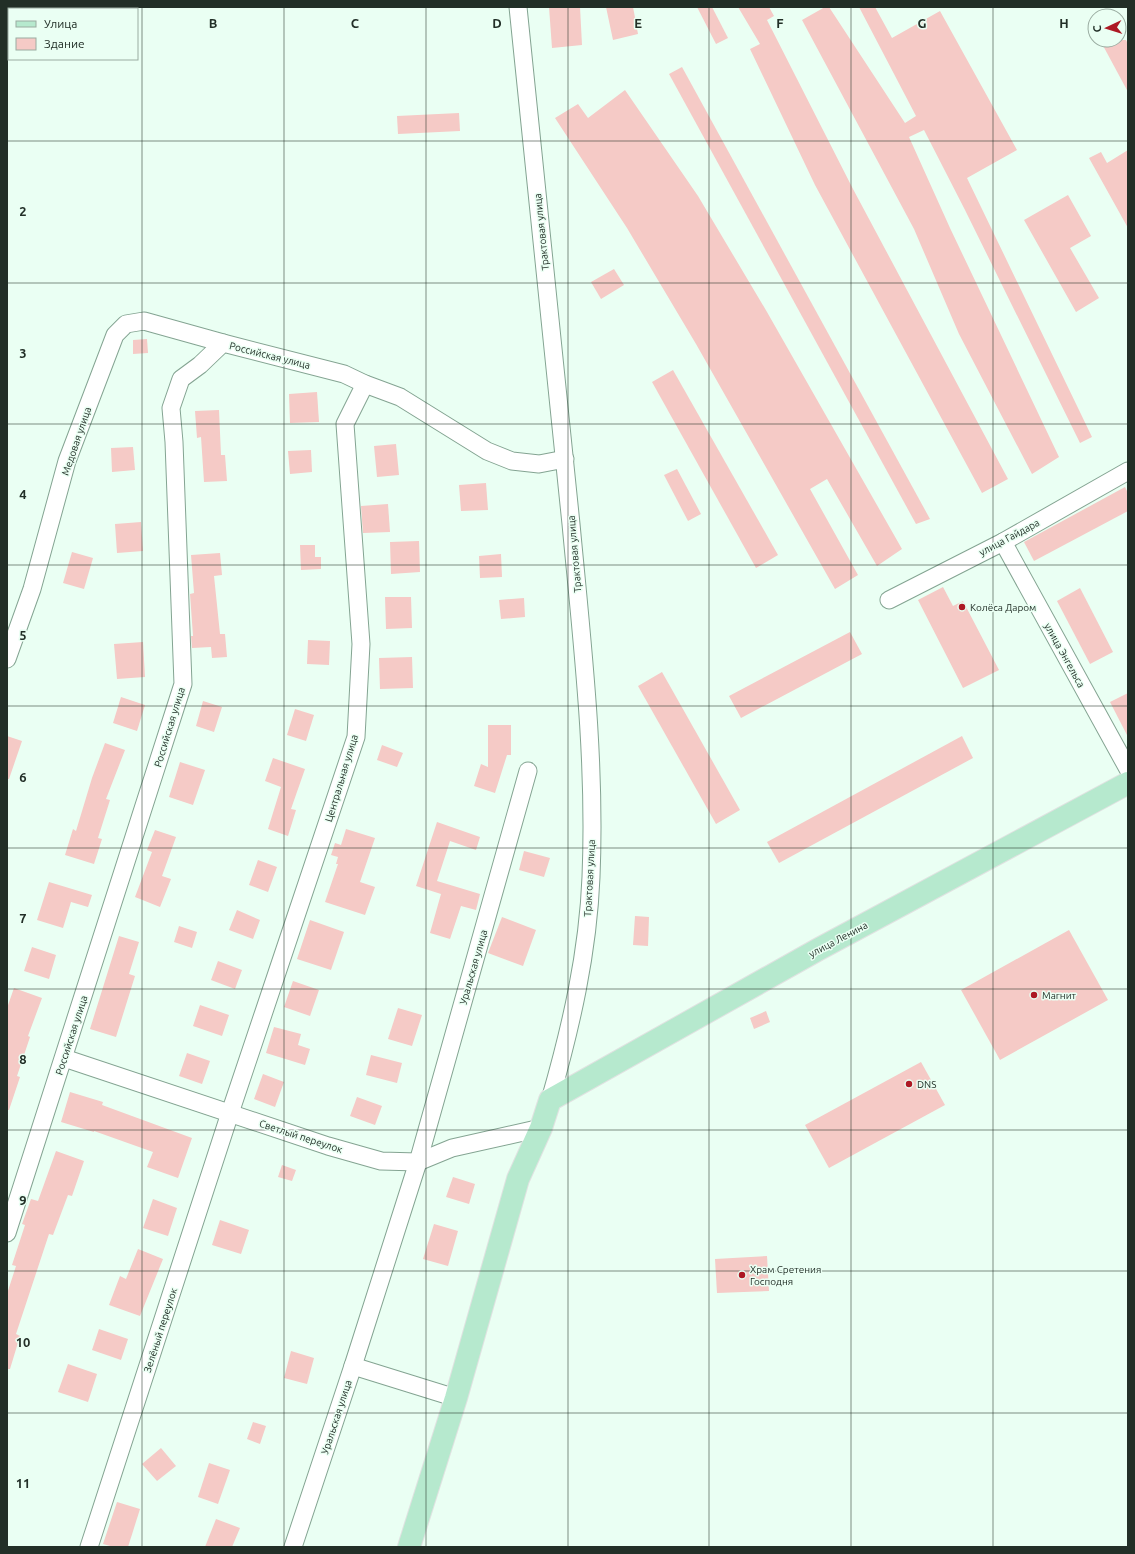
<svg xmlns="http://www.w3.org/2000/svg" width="1135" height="1554" viewBox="0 0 1135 1554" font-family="Ubuntu,sans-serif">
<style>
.building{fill:#f5cac6}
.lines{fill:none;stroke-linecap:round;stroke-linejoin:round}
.minor-casing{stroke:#84a492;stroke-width:19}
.major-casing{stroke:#e0e2e1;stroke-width:24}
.minor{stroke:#fff;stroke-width:17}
.major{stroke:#b6e9ce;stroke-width:22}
.grid{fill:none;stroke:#222f27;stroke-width:1;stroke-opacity:0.55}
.poi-dot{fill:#ad1924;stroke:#eafff3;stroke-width:1.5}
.labels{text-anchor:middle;stroke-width:3;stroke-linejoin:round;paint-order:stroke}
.street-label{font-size:10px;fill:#222f27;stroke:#eafff3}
.poi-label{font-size:10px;fill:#222f27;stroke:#eafff3;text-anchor:start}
.grid-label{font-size:13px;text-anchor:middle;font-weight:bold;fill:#222f27;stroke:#eafff3;stroke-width:3;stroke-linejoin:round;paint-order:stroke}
</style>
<rect width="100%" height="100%" fill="#eafff3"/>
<g class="building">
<path d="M549 7H580L582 45 552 48Z"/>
<path d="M606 7H633L638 34 613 40Z"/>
<path d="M697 7H712L728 38 716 44Z"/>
<path d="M738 7H769L774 16 767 20 853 189 1008 479 982 493 815 185 750 49 760 44Z"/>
<path d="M825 7H829L905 123 916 116 859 7H875L892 38 940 11 1017 150 967 178 1092 437 1080 443 965 210 924 130 909 137 950 228 1059 457 1032 474 959 334 914 229 802 20Z"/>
<path d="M1100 40H1126L1128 44V92Z"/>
<path d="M682 67 930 519 916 524 669 74Z"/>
<path d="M625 90 698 196 767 312 902 549 877 566 827 479 810 489 858 575 835 589 696 344 627 228 555 118 578 104 588 118Z"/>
<path d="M459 113 460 131 398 134 397 116Z"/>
<path d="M1128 150V228L1089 158 1101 152 1107 163Z"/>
<path d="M1068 195 1091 236 1070 248 1099 298 1076 312 1024 220Z"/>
<path d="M614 269 624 285 601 299 591 282Z"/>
<path d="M147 339 148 353 133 354V340Z"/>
<path d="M673 370 778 555 756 568 652 382Z"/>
<path d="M317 392 319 422 290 423 289 394Z"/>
<path d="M219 410 221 455H225L227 481 204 482 201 437 197 438 195 411Z"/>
<path d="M396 444 399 475 377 477 374 446Z"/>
<path d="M133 447 135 470 112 472 111 448Z"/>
<path d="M311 450 312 472 290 474 288 451Z"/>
<path d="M677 469 701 514 688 521 664 475Z"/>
<path d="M486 483 488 510 461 511 459 485Z"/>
<path d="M1125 487 1128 493V511L1034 561 1024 542Z"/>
<path d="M388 504 390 532 363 533 361 506Z"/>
<path d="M141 522 143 551 117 553 115 524Z"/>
<path d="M419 541 420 572 391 574 390 542Z"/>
<path d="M300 545H315V557H321V569L301 570Z"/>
<path d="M72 552 93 558 84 589 63 583Z"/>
<path d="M220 553 222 575 214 576 220 634H225L227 657 212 658 211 647 192 648 191 636H193L190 594 194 593 191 555Z"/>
<path d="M501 554 502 577 480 578 479 556Z"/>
<path d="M943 587 953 606 963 601 999 670 963 688 918 600Z"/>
<path d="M1080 588 1113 652 1090 664 1057 601Z"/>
<path d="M385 597H411L412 628 386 629Z"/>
<path d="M524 598 525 617 501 619 499 600Z"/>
<path d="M850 632 862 654 741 718 729 696Z"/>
<path d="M308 640 330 641 329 665 307 664Z"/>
<path d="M143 642 145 677 117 679 114 644Z"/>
<path d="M412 657 413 688 380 689 379 658Z"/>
<path d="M662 672 740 810 716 824 638 686Z"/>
<path d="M1128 693V737L1110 702Z"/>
<path d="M121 697 145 705 137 731 113 723Z"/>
<path d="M203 701 222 707 214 732 196 726Z"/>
<path d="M295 709 314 715 306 741 287 735Z"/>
<path d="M488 725H511V755H507L495 793 474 786 481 764 488 767Z"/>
<path d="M7 736 22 741 9 779H7Z"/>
<path d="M962 736 973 758 779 863 767 842Z"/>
<path d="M105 743 125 750 106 799 110 800 98 838 102 839 94 864 65 855 73 829 76 831 92 778Z"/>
<path d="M382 745 403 753 397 767 377 760Z"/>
<path d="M273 758 305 769 291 809 296 810 288 836 268 829 281 787 265 781Z"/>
<path d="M180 762 205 770 193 805 169 797Z"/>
<path d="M437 822 480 837 476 850 450 841 437 881 480 894 476 910 461 906 450 939 430 933 441 894 416 886Z"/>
<path d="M346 829 375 838 360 882 375 887 365 915 325 902 338 864H336L338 857 331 855 335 843 341 845Z"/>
<path d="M155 830 176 837 162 876 171 879 160 907 135 897 152 852 147 850Z"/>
<path d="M524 851 550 858 544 877 519 870Z"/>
<path d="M258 860 277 867 268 892 249 885Z"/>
<path d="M49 882 92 895 88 907 71 902 63 928 37 920Z"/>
<path d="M237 910 260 920 253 939 229 930Z"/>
<path d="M635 916 649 917 648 946 633 945Z"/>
<path d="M502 917 536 930 523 966 488 953Z"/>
<path d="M310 920 344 932 331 970 297 959Z"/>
<path d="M179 926 197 932 192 948 174 942Z"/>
<path d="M1069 930 1108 1000 1000 1060 961 990Z"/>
<path d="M119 936 139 942 129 974 135 976 116 1037 90 1029Z"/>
<path d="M32 947 56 955 49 979 24 971Z"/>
<path d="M218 961 242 970 235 989 211 980Z"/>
<path d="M293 981 319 990 310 1016 284 1007Z"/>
<path d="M14 988 42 998 28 1036 30 1037 17 1076 20 1077 9 1110H7V1008Z"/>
<path d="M200 1005 229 1015 222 1036 193 1026Z"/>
<path d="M398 1008 422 1015 412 1046 388 1039Z"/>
<path d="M766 1011 770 1022 754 1029 750 1018Z"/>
<path d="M274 1027 301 1034 298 1045 310 1049 305 1065 266 1053Z"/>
<path d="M187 1053 210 1061 202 1084 179 1076Z"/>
<path d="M371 1055 402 1063 397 1083 366 1075Z"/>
<path d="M921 1062 945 1105 829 1168 805 1125Z"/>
<path d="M263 1074 284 1082 275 1107 254 1099Z"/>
<path d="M70 1092 103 1102 102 1105 192 1138 178 1178 147 1167 153 1152 94 1131V1132L61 1122Z"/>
<path d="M357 1097 382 1106 375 1125 350 1116Z"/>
<path d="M56 1151 84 1161 72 1196 68 1195 53 1235 49 1234 16 1334 20 1336 10 1369H7V1294L16 1266 12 1265 25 1225 22 1224 31 1199 38 1201Z"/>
<path d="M282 1165 296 1170 292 1181 278 1177Z"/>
<path d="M453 1177 475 1184 469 1204 446 1197Z"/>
<path d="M153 1199 177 1208 168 1236 143 1228Z"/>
<path d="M220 1220 249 1230 241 1254 212 1245Z"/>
<path d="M434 1224 458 1231 448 1266 423 1259Z"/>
<path d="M138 1249 163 1259 140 1316 109 1305 120 1276 126 1279Z"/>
<path d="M767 1256 769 1291 717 1293 715 1259Z"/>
<path d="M99 1329 128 1339 121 1360 92 1350Z"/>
<path d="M291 1351 314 1358 307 1384 284 1378Z"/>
<path d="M68 1364 97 1374 88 1402 58 1392Z"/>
<path d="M253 1422 266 1426 260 1444 247 1439Z"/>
<path d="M161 1448 176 1466 157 1481 142 1464Z"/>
<path d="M209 1463 230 1470 218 1504 198 1497Z"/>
<path d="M117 1502 140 1509 128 1547H114L103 1544Z"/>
<path d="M216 1519 240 1528 232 1547H205Z"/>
</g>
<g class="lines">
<defs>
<g id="minor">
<path d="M518 7C535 180 555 352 571 524 582 642 596 759 591 877 588 953 571 1027 550 1100"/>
<path d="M1003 542 1128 769"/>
<path d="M889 600 1003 542 1128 471"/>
<path d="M7 659 32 589 67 461 115 335 126 324 144 321 223 343"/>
<path d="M64 1058 328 1146 381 1161 418 1162 452 1148 541 1128"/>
<path d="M7 1233 183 684 174 442 171 408 181 379 200 365 223 343 344 374 365 384 400 397 487 451 512 461 539 464 565 459"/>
<path d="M353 1366 418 1162 528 771"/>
<path d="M89 1547 230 1113 356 737 361 644 345 424 365 384"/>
<path d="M293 1547 353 1366 456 1398"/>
</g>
<path id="major" d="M409 1547 456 1398 518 1179 541 1128 550 1100 819 949 1128 783"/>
</defs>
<use href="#minor" class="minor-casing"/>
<use href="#major" class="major-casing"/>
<use href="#minor" class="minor"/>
<use href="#major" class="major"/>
</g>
<path class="grid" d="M142 7V1547M284 7V1547M426 7V1547M568 7V1547M709 7V1547M851 7V1547M993 7V1547M7 141H1128M7 283H1128M7 424H1128M7 565H1128M7 706H1128M7 848H1128M7 989H1128M7 1130H1128M7 1271H1128M7 1413H1128"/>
<g class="poi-dot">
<circle cx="962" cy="607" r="4"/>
<circle cx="1034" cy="995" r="4"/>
<circle cx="909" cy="1084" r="4"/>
<circle cx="742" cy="1275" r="4"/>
</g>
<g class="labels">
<g class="street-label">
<text transform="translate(541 232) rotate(-96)" y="4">Трактовая улица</text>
<text transform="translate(270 355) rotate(14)" y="4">Российская улица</text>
<text transform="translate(76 441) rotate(-71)" y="4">Медовая улица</text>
<text transform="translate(1009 537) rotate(-28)" y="4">улица Гайдара</text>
<text transform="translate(574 554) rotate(-95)" y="4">Трактовая улица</text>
<text transform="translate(1065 655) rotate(61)" y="4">улица Энгельса</text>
<text transform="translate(169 727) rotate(-73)" y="4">Российская улица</text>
<text transform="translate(341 778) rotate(-73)" y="4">Центральная улица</text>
<text transform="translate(589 878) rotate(-87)" y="4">Трактовая улица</text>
<text transform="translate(838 939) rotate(-28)" y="4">улица Ленина</text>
<text transform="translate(473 967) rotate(-74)" y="4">Уральская улица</text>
<text transform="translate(71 1035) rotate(-72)" y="4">Российская улица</text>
<text transform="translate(301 1136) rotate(18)" y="4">Светлый переулок</text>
<text transform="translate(160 1330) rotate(-72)" y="4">Зелёный переулок</text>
<text transform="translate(336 1417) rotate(-72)" y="4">Уральская улица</text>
</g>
<g class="poi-label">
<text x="970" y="611">Колёса Даром</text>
<text x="1042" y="999">Магнит</text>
<text x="917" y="1088">DNS</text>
<text x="750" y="1273">Храм Сретения<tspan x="750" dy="12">Господня</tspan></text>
</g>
</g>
<g class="grid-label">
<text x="213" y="28">B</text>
<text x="355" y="28">C</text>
<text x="497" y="28">D</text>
<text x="638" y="28">E</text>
<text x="780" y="28">F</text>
<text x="922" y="28">G</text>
<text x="1064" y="28">H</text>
<text x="23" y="216">2</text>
<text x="23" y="358">3</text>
<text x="23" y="499">4</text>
<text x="23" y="640">5</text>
<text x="23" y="782">6</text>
<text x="23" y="923">7</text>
<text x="23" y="1064">8</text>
<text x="23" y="1205">9</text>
<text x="23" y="1347">10</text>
<text x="23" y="1488">11</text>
</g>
<rect width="1135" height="1554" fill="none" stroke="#222f27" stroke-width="16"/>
<rect x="8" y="8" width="130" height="52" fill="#eafff3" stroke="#9aaca1"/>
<rect x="16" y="21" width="20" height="6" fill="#b6e9ce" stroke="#9aaca1"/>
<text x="44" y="28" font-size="12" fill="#222f27">Улица</text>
<rect x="16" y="38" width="20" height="12" fill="#f5cac6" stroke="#9aaca1"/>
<text x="44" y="48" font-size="12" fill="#222f27">Здание</text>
<g transform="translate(1107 28) rotate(266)"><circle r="19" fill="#eafff3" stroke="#9aaca1"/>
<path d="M0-3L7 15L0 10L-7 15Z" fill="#ad1924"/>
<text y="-6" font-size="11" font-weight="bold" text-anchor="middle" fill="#222f27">С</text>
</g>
</svg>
